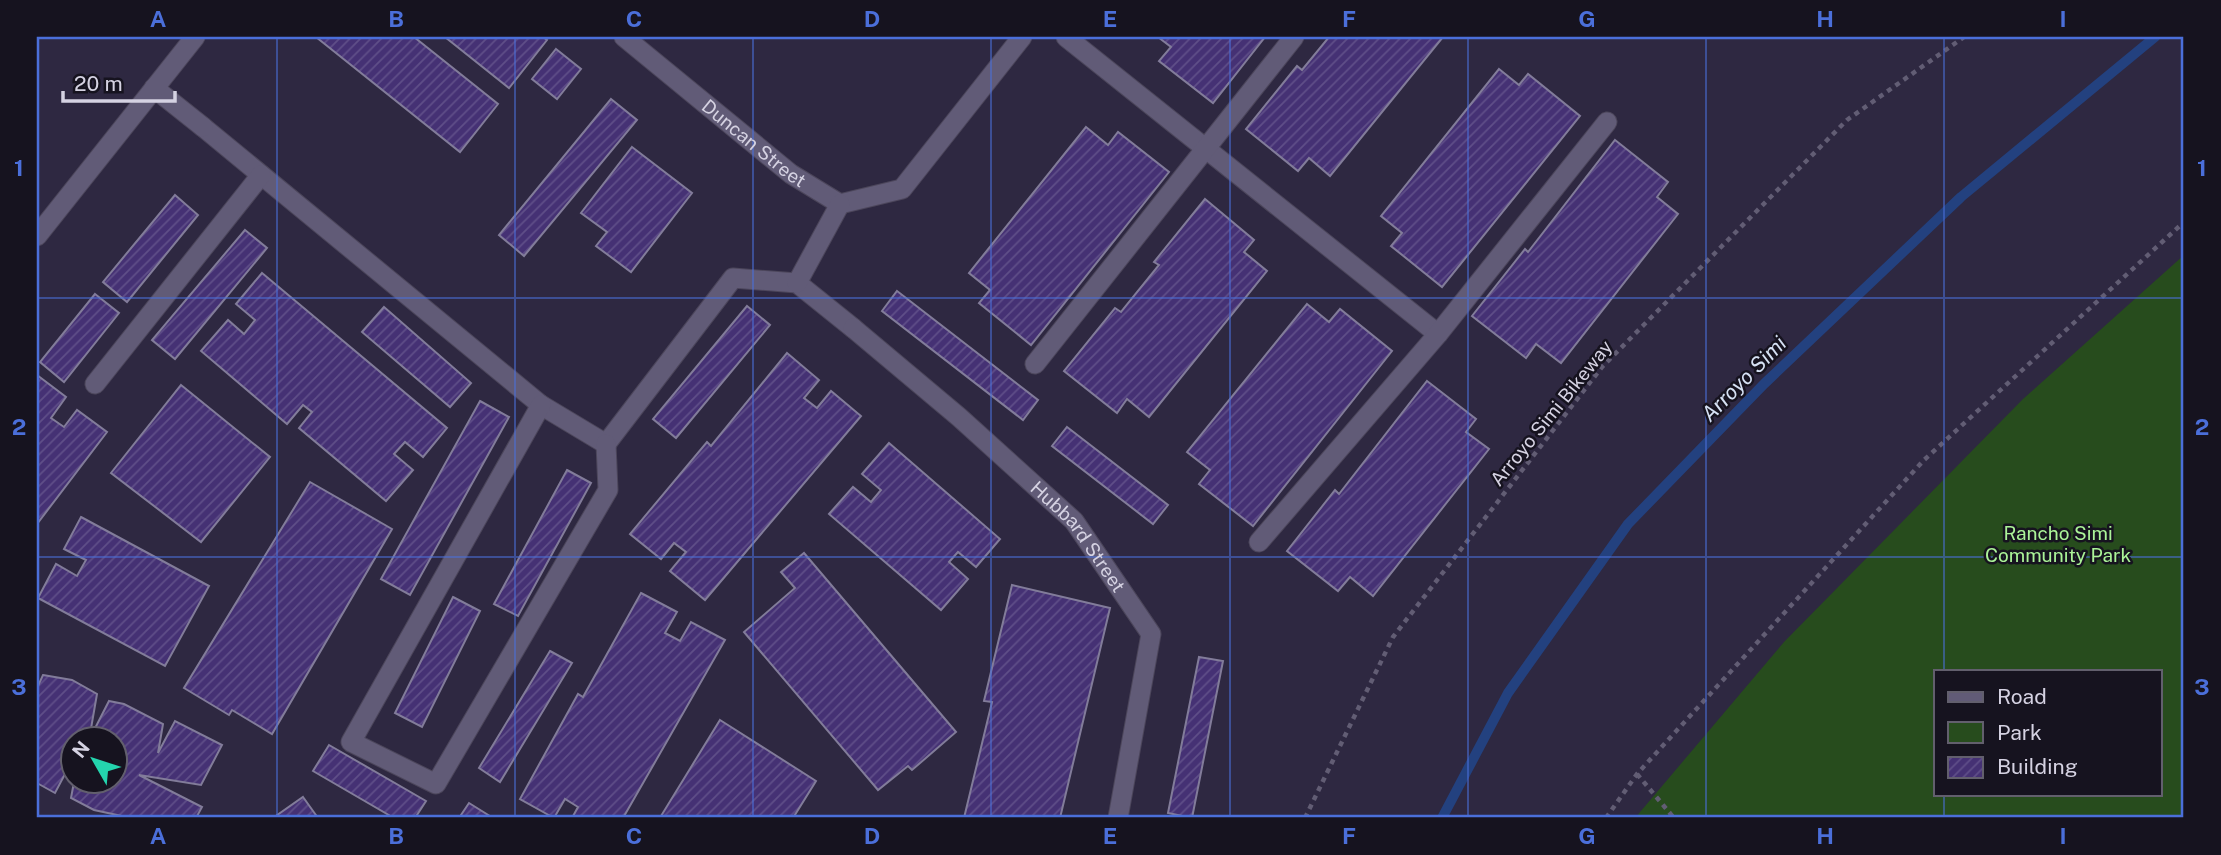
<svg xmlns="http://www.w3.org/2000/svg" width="2221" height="855" viewBox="0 0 2221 855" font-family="'Public Sans',sans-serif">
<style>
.green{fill:#274c1d;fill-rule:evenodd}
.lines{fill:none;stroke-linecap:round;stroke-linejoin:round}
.stream{stroke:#23417f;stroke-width:10}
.building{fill:url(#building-hatch);stroke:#827c9a;stroke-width:2}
.service-casing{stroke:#4c465b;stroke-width:21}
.minor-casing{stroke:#4c465b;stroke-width:21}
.tertiary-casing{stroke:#4c465b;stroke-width:21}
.path{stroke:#625d74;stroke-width:4.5;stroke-dasharray:5 5;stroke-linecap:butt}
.service{stroke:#615b77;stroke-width:19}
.minor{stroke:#615b77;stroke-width:19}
.tertiary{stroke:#615b77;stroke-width:19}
.grid{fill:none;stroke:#4b6fda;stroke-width:2;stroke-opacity:0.55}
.labels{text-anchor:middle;stroke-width:5;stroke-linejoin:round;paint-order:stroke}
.street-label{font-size:19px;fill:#d5d2e2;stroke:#16131f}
.park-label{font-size:19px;fill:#abf398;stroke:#16131f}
.water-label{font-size:21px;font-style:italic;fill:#d6e1f4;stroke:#16131f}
.neatline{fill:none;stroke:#4b6fda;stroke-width:2.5}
.grid-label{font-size:23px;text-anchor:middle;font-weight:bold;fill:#4b6fda}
</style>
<defs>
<pattern id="building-hatch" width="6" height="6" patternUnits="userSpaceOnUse" patternTransform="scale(1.75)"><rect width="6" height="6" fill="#453174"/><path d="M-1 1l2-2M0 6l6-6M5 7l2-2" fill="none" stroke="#5f4e88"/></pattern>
</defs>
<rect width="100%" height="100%" fill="#2e2841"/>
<path class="green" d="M2184 255V818H1635L1784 642 2023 399ZM1936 671H2160V794H1936Z"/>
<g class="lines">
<path class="stream" d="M1442 818 1508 693 1628 524 1764 384 1961 197 2155 37"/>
</g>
<g class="building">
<path d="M316 37H414L498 104 460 152Z"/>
<path d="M445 37H543L547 40 509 88Z"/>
<path d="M1158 37H1265L1213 103 1159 61 1171 47Z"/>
<path d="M1329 37H1443L1330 176 1309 158 1298 171 1246 129 1297 66 1302 70Z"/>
<path d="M556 49 581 69 557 99 532 79Z"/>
<path d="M1499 69 1519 85 1528 74 1580 116 1442 287 1391 246 1402 233 1381 216Z"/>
<path d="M611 99 637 120 524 256 499 235Z"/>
<path d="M1086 127 1108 145 1118 132 1169 172 1031 345 979 303 990 290 969 273Z"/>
<path d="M1615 140 1668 182 1657 197 1678 214 1561 363 1536 344 1526 358 1472 316 1525 249 1528 252Z"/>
<path d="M632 147 692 193 631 272 596 246 607 232 581 213Z"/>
<path d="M175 195 198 215 127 302 103 282Z"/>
<path d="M1205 199 1254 240 1244 252 1267 271 1149 417 1127 399 1117 413 1064 371 1115 308 1121 312 1159 265 1154 262Z"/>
<path d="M245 230 267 248 175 359 152 340Z"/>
<path d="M262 273 447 428 423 457 405 442 394 454 413 470 386 501 299 428 312 412 303 405 287 424 201 351 228 320 244 334 255 320 236 304Z"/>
<path d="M897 291 1038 400 1023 420 882 311Z"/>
<path d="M95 294 119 313 64 382 40 362Z"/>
<path d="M1307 304 1329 322 1340 309 1392 351 1253 526 1199 484 1210 470 1187 452Z"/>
<path d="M747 306 770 325 676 438 653 419Z"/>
<path d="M384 307 471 383 450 407 362 332Z"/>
<path d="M787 353 819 380 804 398 817 408 831 391 861 416 705 600 670 571 686 552 674 543 661 559 630 534 707 442 711 446Z"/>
<path d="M37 375 66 397 51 418 64 427 77 410 107 432 37 524Z"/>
<path d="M1427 381 1476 419 1466 432 1489 449 1373 596 1350 577 1338 591 1287 551 1335 490 1339 494Z"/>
<path d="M181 385 270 457 201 542 111 473Z"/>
<path d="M480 401 509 417 410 595 381 579Z"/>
<path d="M1067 427 1168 505 1153 524 1052 446Z"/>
<path d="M889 443 1000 539 976 567 958 552 949 562 968 579 941 610 829 514 853 487 871 502 881 490 862 474Z"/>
<path d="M567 470 591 483 518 616 494 604Z"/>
<path d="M310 482 392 529 272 734 232 710 229 715 184 688Z"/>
<path d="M81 517 209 586 165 666 38 598 56 564 77 576 86 560 64 549Z"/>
<path d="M804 553 956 732 912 770 908 766 878 790 744 632 795 588 781 572Z"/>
<path d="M1012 585 1110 608 1060 818H964L992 702 984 701Z"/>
<path d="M641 593 677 612 665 633 680 641 691 622 725 640 623 818H572L578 807 565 799 554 818 520 799 578 694 583 697Z"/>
<path d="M453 597 480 611 422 727 395 713Z"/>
<path d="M550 651 572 663 500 782 479 768Z"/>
<path d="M1199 657 1223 661 1192 818 1168 813Z"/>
<path d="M43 675 72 680 97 694 89 740H74V757L55 793 37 783V688Z"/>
<path d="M109 701 124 704 163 724 158 753 175 721 222 745 201 785 139 775 202 807 196 818H131L94 810 71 798 74 782H116V740H89Z"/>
<path d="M720 720 816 781 793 818H665L661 816Z"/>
<path d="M329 745 426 801 415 818H394L313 771Z"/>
<path d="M303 797 318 818H273Z"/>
<path d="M469 803 493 818H459Z"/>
</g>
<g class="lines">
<defs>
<g id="service">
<path d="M1066 37 1438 334"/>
<path d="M203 127 541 405 606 444 733 278 797 283 853 328"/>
<path d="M1035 364 1294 37"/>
<path d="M95 384 261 175"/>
<path d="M541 405 351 742 436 784 608 490 606 444"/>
<path d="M1259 542 1438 334 1607 122"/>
</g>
<g id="minor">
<path id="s1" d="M624 37 791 174 840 204 902 189 1022 37"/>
<path d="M154 88 203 127"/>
<path d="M797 283 840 204"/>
<path id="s2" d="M853 328 959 417 1074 521 1151 634 1118 818"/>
</g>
<path id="tertiary" d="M37 236 195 37"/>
</defs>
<use href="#service" class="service-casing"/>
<use href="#minor" class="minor-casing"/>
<use href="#tertiary" class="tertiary-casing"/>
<g class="path">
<path d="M1637 774 1674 818"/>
<path d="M1305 818 1393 637 1602 367 1847 120 1964 37"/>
<path d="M1606 818 1637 774 1924 460 2184 222"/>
</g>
<use href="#service" class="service"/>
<use href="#minor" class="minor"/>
<use href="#tertiary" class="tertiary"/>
</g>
<path class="grid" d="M277 37V818M515 37V818M753 37V818M991 37V818M1230 37V818M1468 37V818M1706 37V818M1944 37V671M37 298H2184M37 557H2184M1944 794V818"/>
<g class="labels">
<g class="street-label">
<text dy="7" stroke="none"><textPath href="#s1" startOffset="168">Duncan Street</textPath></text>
<text transform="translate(1551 413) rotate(-51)" y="7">Arroyo Simi Bikeway</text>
<text dy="7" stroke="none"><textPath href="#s2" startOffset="308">Hubbard Street</textPath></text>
</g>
<g class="park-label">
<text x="2058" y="540">Rancho Simi<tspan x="2058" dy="22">Community Park</tspan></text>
</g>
<g class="water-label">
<text transform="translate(1744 379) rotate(-45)" y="7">Arroyo Simi</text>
</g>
</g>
<rect width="2221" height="855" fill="none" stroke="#16131f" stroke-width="77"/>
<rect x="1934" y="670" width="228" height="126" fill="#16131f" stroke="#625f6d" stroke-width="2"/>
<rect x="1948" y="692" width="35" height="10" fill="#615b77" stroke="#625f6d" stroke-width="2"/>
<text x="1997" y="704" font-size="21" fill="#d5d2e2">Road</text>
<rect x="1948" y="722" width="35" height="21" fill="#274c1d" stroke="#625f6d" stroke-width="2"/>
<text x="1997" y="740" font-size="21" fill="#d5d2e2">Park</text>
<rect x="1948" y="757" width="35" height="21" fill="url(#building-hatch)" stroke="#625f6d" stroke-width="2"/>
<text x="1997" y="774" font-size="21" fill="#d5d2e2">Building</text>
<g transform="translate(94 760) rotate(309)"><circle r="33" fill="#16131f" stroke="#625f6d" stroke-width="2"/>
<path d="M0-5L12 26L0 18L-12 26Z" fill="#24d5ae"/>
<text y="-10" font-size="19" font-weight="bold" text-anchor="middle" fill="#d5d2e2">N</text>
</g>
<path d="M63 91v10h112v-10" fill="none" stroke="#d5d2e2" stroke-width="3.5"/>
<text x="74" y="91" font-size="21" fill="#d5d2e2" stroke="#16131f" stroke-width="5" paint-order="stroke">20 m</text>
<rect x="38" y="38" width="2144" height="778" class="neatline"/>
<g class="grid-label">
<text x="158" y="27">A</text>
<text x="396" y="27">B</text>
<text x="634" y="27">C</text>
<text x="872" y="27">D</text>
<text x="1110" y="27">E</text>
<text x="1349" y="27">F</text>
<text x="1587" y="27">G</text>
<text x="1825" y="27">H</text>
<text x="2063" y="27">I</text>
<text x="19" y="176">1</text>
<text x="2202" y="176">1</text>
<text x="19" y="435">2</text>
<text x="2202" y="435">2</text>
<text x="19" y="695">3</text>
<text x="2202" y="695">3</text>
<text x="158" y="844">A</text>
<text x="396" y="844">B</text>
<text x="634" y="844">C</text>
<text x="872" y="844">D</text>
<text x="1110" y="844">E</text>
<text x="1349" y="844">F</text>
<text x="1587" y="844">G</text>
<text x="1825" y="844">H</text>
<text x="2063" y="844">I</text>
</g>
</svg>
